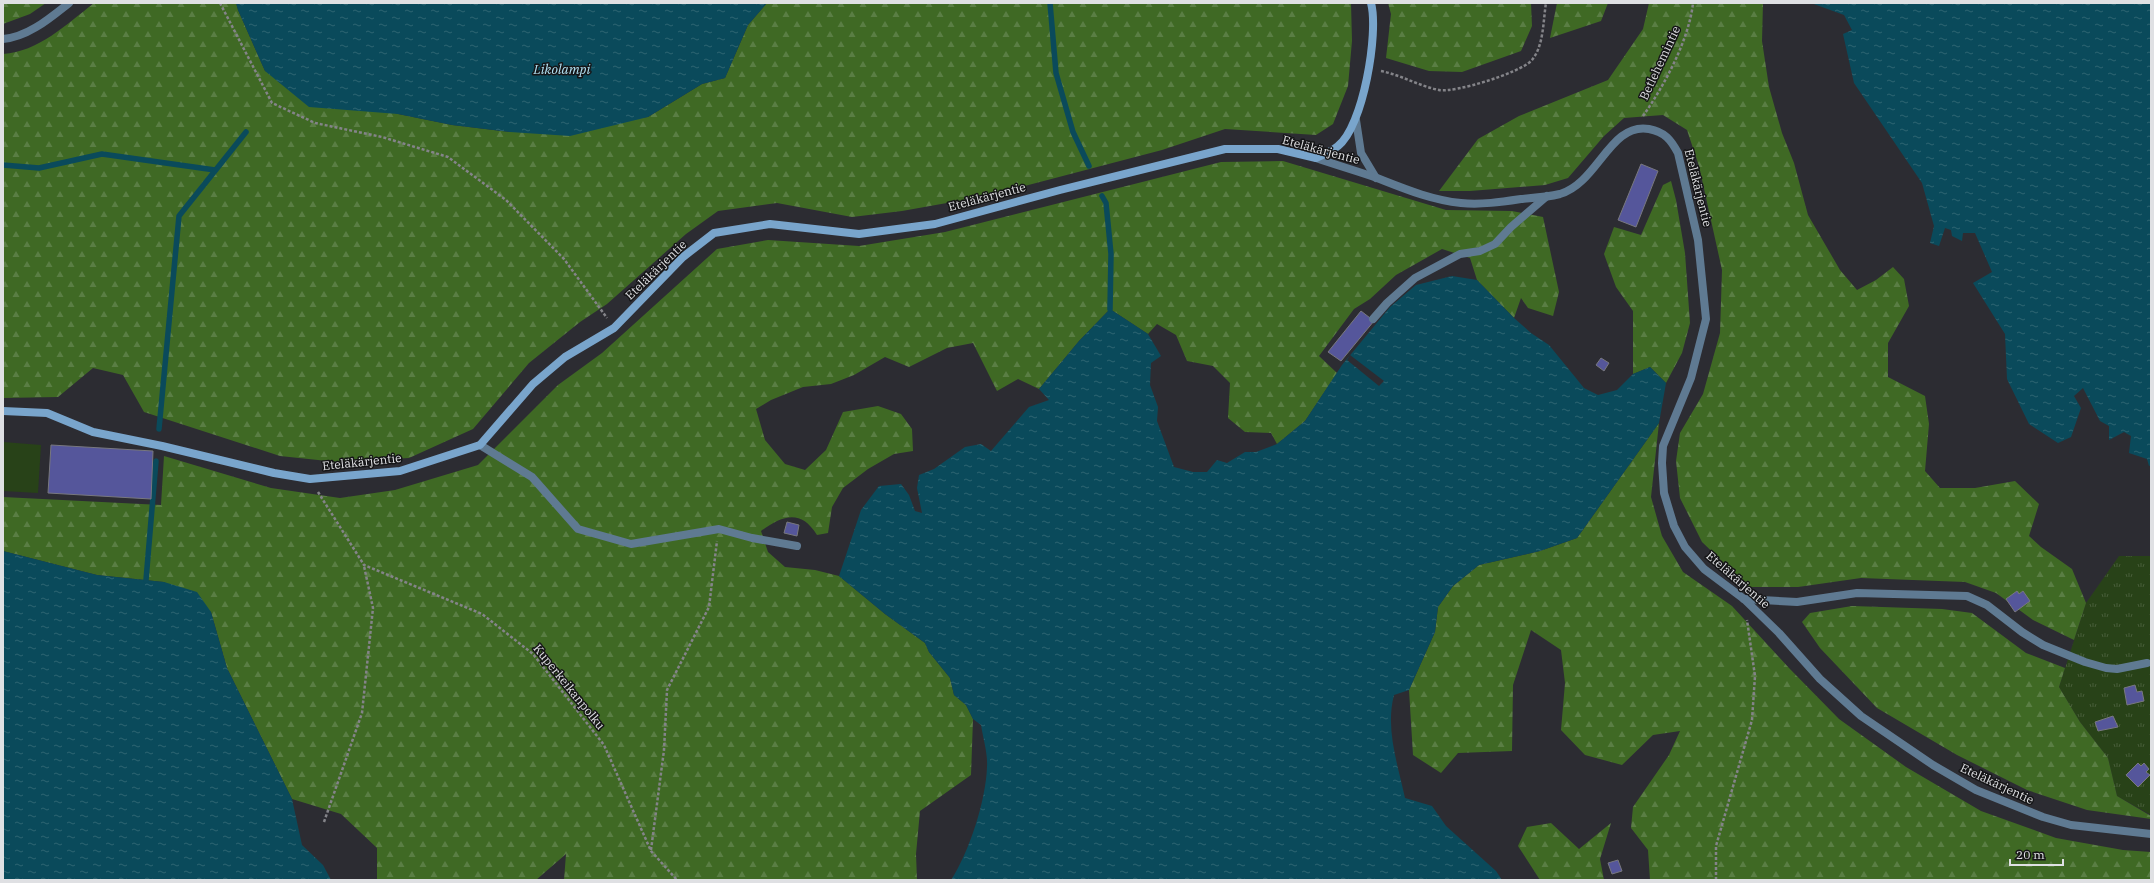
<svg xmlns="http://www.w3.org/2000/svg" width="2154" height="883" viewBox="0 0 2154 883" font-family="'IBM Plex Serif',serif">
<style>
.grass{fill:url(#grass-tufts)}
.forest{fill:url(#forest-firs)}
.pitch{fill:#284218}
.water{fill:url(#water-ripples)}
.pier{fill:#2c2c32}
.lines{fill:none;stroke-linecap:round;stroke-linejoin:round}
.stream{stroke:#0a4a5b;stroke-width:5.5}
.building{fill:#55569b;stroke:#78787f}
.path{stroke:#848489;stroke-width:2.5;stroke-dasharray:3 2;stroke-linecap:butt}
.lane{stroke:#5f7a92;stroke-width:8}
.street{stroke:#5f7a92;stroke-width:8}
.secondary{stroke:#79a5cc;stroke-width:8}
.labels{text-anchor:middle;stroke-width:3;stroke-linejoin:round;paint-order:stroke}
.street-label{font-size:12px;fill:#dfe0e3;stroke:#151517}
.water-label{font-size:13px;font-style:italic;fill:#b3e4f6;stroke:#151517}
</style>
<defs>
<pattern id="grass-tufts" width="24" height="20" patternUnits="userSpaceOnUse"><rect width="24" height="20" fill="#284218"/><path d="M3 7l-1-3M5 7V3M7 7l1-3M15 17l-1-3M17 17v-4M19 17l1-3" fill="none" stroke="#475d39"/></pattern>
<pattern id="forest-firs" width="22" height="20" patternUnits="userSpaceOnUse"><rect width="22" height="20" fill="#3f6924"/><path d="M5 1l3.5 6h-7zM16 11l3.5 6h-7z" fill="#5a7e44"/></pattern>
<pattern id="water-ripples" width="26" height="14" patternUnits="userSpaceOnUse"><rect width="26" height="14" fill="#0a4a5b"/><path d="M2 4q2-2 4 0t4 0M15 11q2-2 4 0t4 0" fill="none" stroke="#2d6472"/></pattern>
</defs>
<rect width="100%" height="100%" fill="#2c2c32"/>
<path class="grass" d="M2119 556H2151V815L2117 796 2108 758 2080 722 2059 687 2086 603Z"/>
<g class="forest">
<path d="M3 3H46L30 14 3 24Z"/>
<path d="M94 3H236L238 10 265 71 398 114 452 125 510 132 648 117 702 84 725 78 748 25 767 3H1351L1352 41 1348 86 1333 124 1316 135 1225 129 1162 150 986 196 902 211 852 217 777 203 718 211 686 234 607 304 580 322 529 363 473 429 409 458 337 462 280 456 144 412 123 375 93 368 58 397 3 398V54C38 52 67 24 94 3Z"/>
<path d="M1388 3H1531L1532 26 1521 51 1462 72 1429 71 1386 58 1391 14Z"/>
<path d="M1557 3H1608L1601 21 1550 38Z"/>
<path d="M1649 3H1763L1762 41 1769 87 1782 133 1794 163 1808 215 1840 270 1857 290 1876 280 1893 267 1904 279 1909 306 1888 343V377L1925 396 1929 424 1925 471 1940 488H1975L2015 481 2039 504 2029 536 2041 547 2072 569 2086 603 2074 640 2033 620 1996 593 1965 582 1861 578 1798 587H1749L1702 542 1680 498 1676 461 1680 433 1703 394 1720 333 1722 270 1699 166 1687 130 1663 115 1624 118 1604 136 1568 178 1545 185 1470 191H1439L1478 139 1519 116 1608 80 1643 29Z"/>
<path d="M1283 161 1446 210 1512 211 1543 217 1559 292 1553 316 1528 308 1521 298 1514 318 1477 280 1470 258 1442 249 1396 275 1370 299 1354 309 1319 356 1337 373 1305 421 1277 444 1271 433 1245 432 1228 418 1230 383 1213 366 1187 361 1176 335 1157 324 1148 334 1110 309 1079 341 1039 389 1018 379 997 391 973 343 947 348 909 367 885 357 854 375 831 384 803 387 771 400 756 409 765 440 785 464 805 470 826 450 843 412 878 406 901 414 912 429 913 451 894 454 868 469 843 488 832 507 828 533 817 535C801 509 783 515 761 531L768 552 785 567 815 570 839 576 885 614 925 643 929 652 950 678 954 695 966 705 973 719 971 775 920 811 916 854 917 880H564L566 854 536 880H377V848L341 814 292 799 227 668 211 612 164 582 97 575 3 551V497L161 505 164 456 271 488 340 498 395 490 478 465 558 385 602 353 717 249 768 240 859 246 945 232 1221 162Z"/>
<path d="M1671 181 1676 200 1685 253 1690 323 1682 353 1666 383 1650 367 1633 374V311L1616 287 1604 254 1614 227 1641 235 1663 185Z"/>
<path d="M1659 423 1651 497 1662 536 1683 572 1732 606 1789 668 1839 719 1906 767 1981 811 2056 838 2123 850 2151 852V880H1650L1648 850 1631 828 1633 807 1669 755 1680 731 1653 735 1622 765 1585 755 1561 730 1565 683 1561 650 1531 630 1513 685 1512 751 1458 753 1441 773 1413 755 1409 690 1435 632 1438 607 1453 586 1479 565 1540 551 1577 538Z"/>
<path d="M1852 606 1942 609 1972 613 2026 653 2065 668 2059 687 2080 722 2108 758 2117 796 2151 816V819L2087 810 2027 790 1957 755 1877 708 1820 648 1802 622 1810 613Z"/>
<path d="M1551 823 1579 849 1611 823 1600 859 1604 880H1540L1518 846 1527 827Z"/>
</g>
<path class="pitch" d="M3 442 41 445 38 493 3 491Z"/>
<g class="water">
<path d="M236 3H767L748 25 725 78 702 84 648 117 570 136 510 132 452 125 398 114 309 107 265 71 238 10Z"/>
<path d="M1811 3H2151V465L2149 466 2147 459 2129 453 2131 436 2124 432 2109 440V426L2100 421 2083 388 2074 396 2081 408 2071 437 2058 443 2029 424 2007 379 2005 334 1973 283 1992 272 1975 233H1963L1962 241 1952 236 1951 230 1945 228 1939 246 1930 243 1934 226 1922 183 1854 83 1843 34 1852 30 1844 15Z"/>
<path d="M1452 276 1477 280 1514 318 1531 333 1549 345 1584 388 1598 395 1617 390 1633 374 1650 367 1666 383 1659 423 1577 538 1540 551 1479 565 1453 586 1438 607 1435 632 1409 690 1394 695C1385 729 1398 765 1405 798L1432 806 1446 826 1496 871 1502 880H951C969 853 986 800 987 767 988 754 983 738 981 725L973 719 966 705 954 695 950 678 929 652 925 643 885 614 839 576 861 510 879 486 901 484 909 495 915 511 922 513 917 488 919 475 934 469 965 447 981 444 991 451 1029 407 1049 400 1039 389 1079 341 1110 309 1148 334 1161 356 1151 363 1150 385 1158 407 1157 421 1174 467 1193 472H1207L1217 460 1227 463 1245 452H1256L1277 444 1305 421 1342 365 1390 307 1416 285Z"/>
<path d="M3 551 97 575 164 582 197 592 211 612 227 668 292 799 302 845 323 865 331 880H3Z"/>
</g>
<path class="pier" d="M1350 355 1384 381 1379 386 1347 360Z"/>
<g class="lines">
<g class="stream">
<path d="M1050 3 1056 73 1073 132 1089 166"/>
<path d="M3 165 39 168 102 154 215 170"/>
<path d="M1102 196 1106 203 1111 254 1110 309"/>
<path d="M159 429 179 216 246 132"/>
<path d="M146 580 156 461"/>
</g>
</g>
<g class="building">
<path d="M1641 164 1658 171 1636 227 1618 220Z"/>
<path d="M1361 311 1374 321 1341 361 1328 352Z"/>
<path d="M1601 358 1609 363 1604 371 1596 365Z"/>
<path d="M51 445 153 451 151 499 48 493Z"/>
<path d="M787 522 799 525 797 536 784 533Z"/>
<path d="M2017 591 2019 594 2023 591 2030 601 2015 612 2006 599Z"/>
<path d="M2135 685 2137 692 2142 691 2144 701 2127 705 2124 688Z"/>
<path d="M2113 716 2118 727 2098 731 2095 722Z"/>
<path d="M2138 763 2141 766 2144 763 2149 769 2146 772 2150 775 2138 787 2126 775Z"/>
<path d="M1618 860 1622 871 1612 874 1608 863Z"/>
</g>
<g class="lines">
<g class="path">
<path d="M220 3 272 103 315 123 382 137 448 157 506 200 564 259 607 318"/>
<path d="M1381 71C1401 75 1419 86 1439 90 1455 93 1519 73 1531 61 1544 47 1543 21 1546 3"/>
<path d="M1643 116C1664 86 1689 40 1693 3"/>
<path d="M318 492 364 565 482 614 533 654 604 745 651 851 677 880"/>
<path d="M324 822 362 713 373 608 364 566"/>
<path d="M651 850 664 750 667 690 709 607 717 541"/>
<path d="M1716 880V846L1752 720 1755 676 1747 620"/>
</g>
<g class="lane">
<path d="M1373 319 1387 303 1415 278 1460 254 1480 251 1495 244 1511 227 1547 196"/>
<path d="M480 445 532 477 578 529 631 544 719 529 752 538 797 546"/>
</g>
<g class="street">
<path d="M3 39C28 37 50 18 69 3"/>
<path d="M1356 120 1361 153 1376 178"/>
<path d="M1316 158C1336 165 1357 171 1377 178 1405 189 1431 200 1461 203 1481 205 1501 202 1521 199 1534 198 1548 197 1560 194 1598 183 1610 122 1649 129 1665 132 1671 140 1678 153L1698 240 1706 319 1691 378 1663 446 1662 463 1664 493 1674 526 1685 547 1704 569 1744 599 1779 633 1820 679 1861 716 1933 765 1976 790 2043 817 2071 825 2151 834"/>
<path d="M1744 599 1797 602 1857 593 1967 596 1987 605 2022 632 2043 645 2085 662 2106 668 2117 669 2147 663"/>
</g>
<path class="secondary" d="M3 411 47 413 93 432 162 446 274 473 310 479 400 471 480 445 533 384 565 357 614 328 683 257 714 233 770 224 859 234 935 224 1060 190 1225 149H1278L1316 158C1323 155 1332 151 1338 146 1363 127 1379 33 1371 3"/>
</g>
<g class="labels">
<g class="street-label">
<text transform="translate(1660 63) rotate(-65)" y="4">Betlehemintie</text>
<text transform="translate(1321 150) rotate(15)" y="4">Eteläkärjentie</text>
<text transform="translate(1698 188) rotate(76)" y="4">Eteläkärjentie</text>
<text transform="translate(987 197) rotate(-15)" y="4">Eteläkärjentie</text>
<text transform="translate(656 270) rotate(-44)" y="4">Eteläkärjentie</text>
<text transform="translate(362 462) rotate(-6)" y="4">Eteläkärjentie</text>
<text transform="translate(1738 580) rotate(41)" y="4">Eteläkärjentie</text>
<text transform="translate(569 687) rotate(51)" y="4">Kuperkeikanpolku</text>
<text transform="translate(1997 784) rotate(25)" y="4">Eteläkärjentie</text>
</g>
<g class="water-label">
<text x="562" y="74">Likolampi</text>
</g>
</g>
<rect width="2154" height="883" fill="none" stroke="#dfe0e3" stroke-width="8"/>
<path d="M2010 859v6h53v-6" fill="none" stroke="#dfe0e3" stroke-width="2"/>
<text x="2016" y="859" font-size="12" fill="#dfe0e3" stroke="#151517" stroke-width="3" paint-order="stroke">20 m</text>
</svg>
